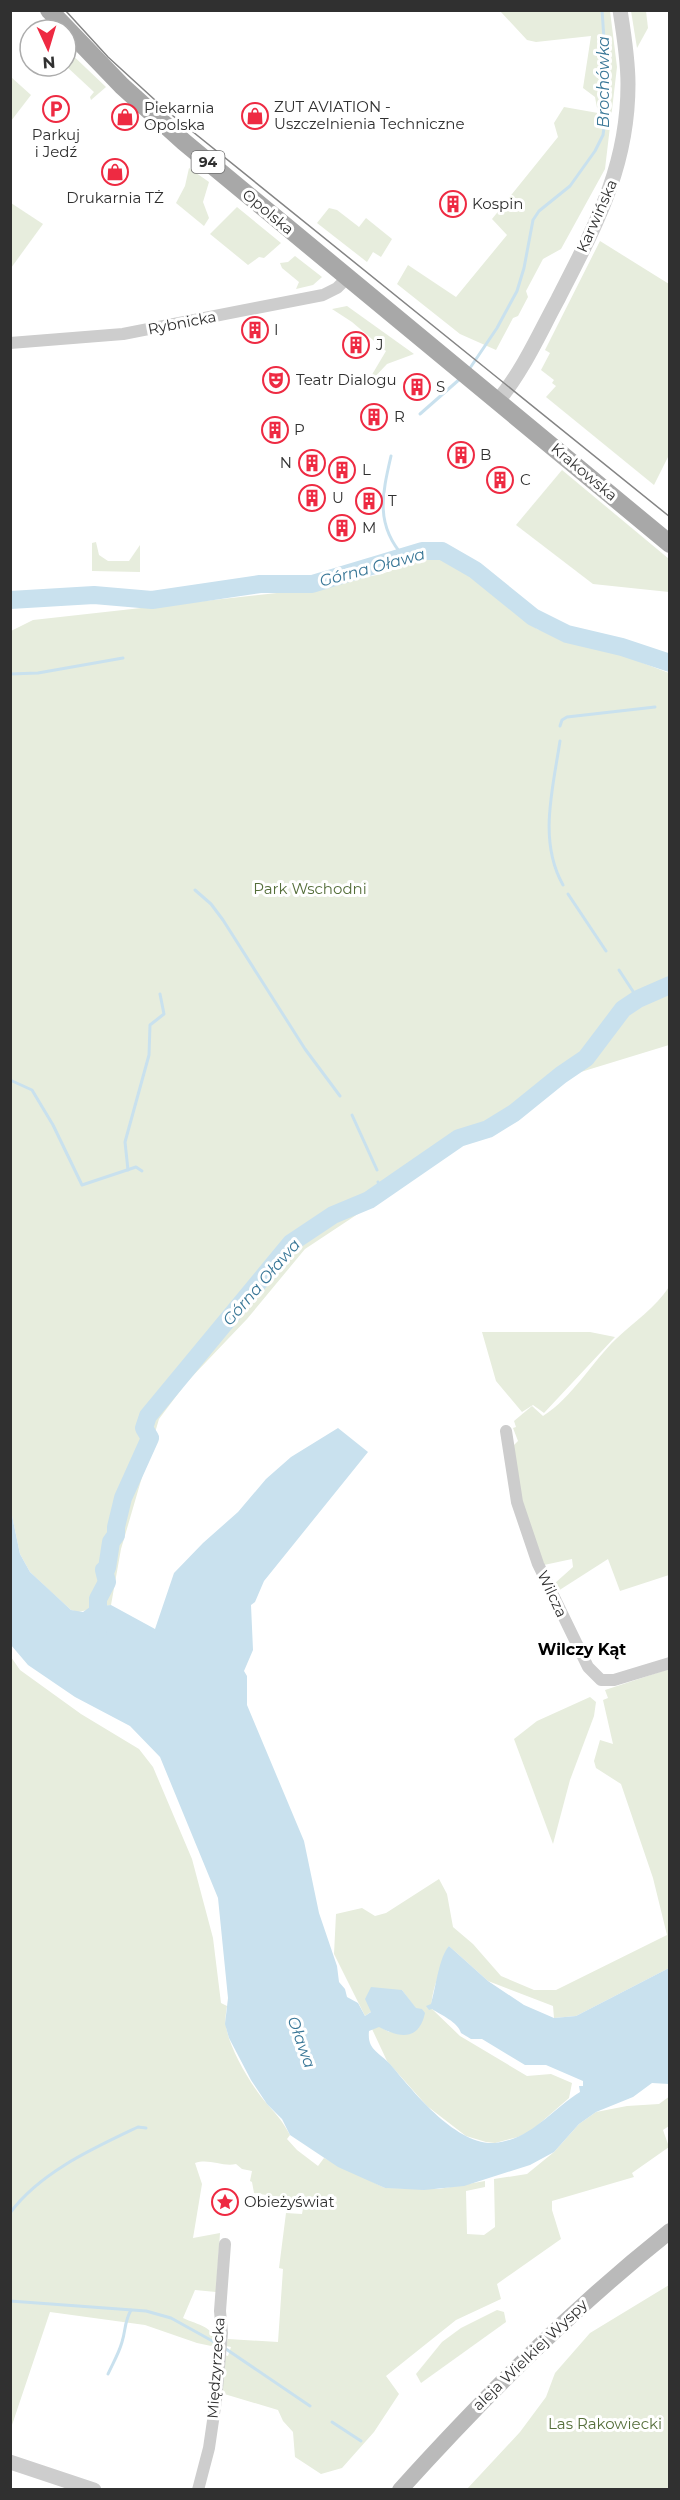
<svg xmlns="http://www.w3.org/2000/svg" width="680" height="2500" viewBox="0 0 680 2500" font-family="Montserrat,sans-serif">
<style>
.green{fill:#e7eddd}
.water{fill:#c9e1ee}
.lines{fill:none;stroke-linecap:round;stroke-linejoin:round}
.stream{stroke:#c9e1ee;stroke-width:3}
.river{stroke:#c9e1ee;stroke-width:18}
.minor{stroke:#cdcdcd;stroke-width:12}
.tertiary{stroke:#cdcdcd;stroke-width:15}
.secondary{stroke:#bababa;stroke-width:16}
.primary{stroke:#a8a8a8;stroke-width:18}
.tram{stroke:#858585;stroke-width:1.5}
.labels{text-anchor:middle;stroke-width:6;stroke-linejoin:round;paint-order:stroke}
.shield{fill:#fff;stroke:#6e6e6e;stroke-width:1.5}
.shield-label{font-size:14px;font-weight:bold;fill:#303030}
.poi-label{font-size:15px;fill:#303030;stroke:#fff;text-anchor:start}
.street-label{font-size:15px;fill:#303030;stroke:#fff}
.park-label{font-size:15px;fill:#556e3a;stroke:#fff}
.water-label{font-size:16px;font-style:italic;fill:#397797;stroke:#fff}
.neighbourhood-label{font-size:16px;font-weight:bold;fill:#000;stroke:#fff}
</style>
<rect width="100%" height="100%" fill="#fff"/>
<g class="green">
<path d="M500 11H610L617 67 605 169 561 249 543 259 526 291 528 297 518 316 513 318 496 350 460 334 397 284 408 265 456 297 507 235 492 219 558 137 554 123 564 107 598 113 595 97 583 88 591 36 536 42 527 40Z"/>
<path d="M631 11H646L648 28 637 48Z"/>
<path d="M66 49 106 87 91 100 90 97 94 92 66 66Z"/>
<path d="M11 77 31 95 11 121Z"/>
<path d="M189 168 209 182 203 202 209 218 204 226 176 203 185 186Z"/>
<path d="M11 203 43 224 11 268Z"/>
<path d="M237 207 281 243 264 258 259 257 248 265 210 234Z"/>
<path d="M329 208 337 210 359 227 366 218 392 239 381 257 373 252 367 262 317 223Z"/>
<path d="M600 241 669 284V455L654 485 546 397 556 386 552 383 554 380 541 370 550 353 545 350Z"/>
<path d="M295 256 322 277 313 285 296 289 299 282 282 268 280 263 288 262Z"/>
<path d="M347 306 414 354 387 364 372 380 370 378 386 351 352 322 332 309Z"/>
<path d="M562 470 669 559V592L593 584 516 525Z"/>
<path d="M96 542 99 555 108 561H129L140 545V572L92 571V543Z"/>
<path d="M425 557 450 560 537 629 578 643 609 650 669 673V1045L571 1075 518 1120 456 1149 305 1249 247 1319 186 1383 159 1419 121 1549 111 1605 78 1612 71 1610 49 1590 30 1572 20 1554 11 1511V631L33 620 295 591 382 574Z"/>
<path d="M669 1287V1575L620 1591 608 1559 558 1591 554 1584 573 1567 572 1559 544 1565 521 1504 513 1446 518 1441 513 1428 516 1427 514 1421 532 1406 543 1416C573 1397 591 1363 616 1339 635 1321 655 1308 669 1287Z"/>
<path d="M482 1332H590L615 1337 544 1413 533 1405 522 1412 496 1381Z"/>
<path d="M11 1657 20 1670 81 1714 139 1749 153 1767 192 1859 213 1938 221 2003 227 2006C226 2012 225 2019 226 2025 228 2047 253 2089 268 2105 278 2116 283 2122 290 2135L287 2139 297 2150 318 2166 324 2158 385 2188 439 2189 485 2181V2187L466 2191 467 2234 484 2235 495 2227 494 2179 527 2174 554 2152 579 2124 596 2112 627 2106 659 2104 670 2096 669 2126 663 2130 669 2147 632 2173 634 2177 552 2201V2210L561 2239 497 2284 501 2299 456 2320 386 2376 399 2394 374 2432 342 2468 321 2474 295 2457 293 2432 283 2421 278 2410 221 2393 225 2355 228 2356 231 2347 226 2346 228 2339 278 2342 283 2269 279 2268 286 2213 302 2214 304 2203 307 2204 308 2202 254 2193 252 2182 250 2181 252 2171 242 2169 236 2164C222 2167 209 2158 195 2163L202 2184 193 2238 220 2233 216 2292 195 2290 183 2318C198 2325 217 2327 216 2347L197 2343 145 2325 50 2312 11 2428Z"/>
<path d="M669 1669V1968L576 2016 554 2018 553 2006 488 1981 449 1946C444 1962 429 1994 432 2009L460 2036 527 2076 551 2074 572 2083 569 2098 531 2131 518 2137 495 2143 486 2142 466 2136 427 2106 387 2061 372 2029 379 2026 389 2032 416 2009 402 1990 365 2016 334 1954 336 1914 362 1908 375 1916 386 1913 439 1879 447 1894 453 1927 473 1944 501 1976 534 1990H556L667 1935 653 1878 621 1784 596 1768 594 1761 600 1740 613 1744 603 1700 608 1698 605 1690Z"/>
<path d="M590 1697 596 1702 594 1716 570 1780 553 1844 514 1739 537 1721Z"/>
<path d="M669 2285V2489H467L520 2432 546 2397 555 2373 590 2333Z"/>
<path d="M497 2310 504 2312 506 2322 421 2383 416 2374 442 2342 461 2328Z"/>
</g>
<path class="water" d="M338 1428 368 1452 264 1581 255 1602 251 1605 253 1650 244 1671 247 1676V1705L304 1841 319 1913 337 1966 339 1982 345 1989 347 1997 358 2003 365 2016 371 2012 365 1999 371 1987 402 1990 416 2008 422 2009 425 2013C419 2041 400 2038 379 2027L369 2031C367 2050 379 2052 390 2064 412 2090 455 2145 494 2143 531 2140 551 2110 580 2092L579 2086H583V2081L546 2065H525L482 2039H471L461 2033C458 2022 441 2015 432 2009L429 2010 426 2006 431 2004C436 1987 439 1957 449 1946L488 1981 524 2005 554 2018 576 2016 669 1968V2084L652 2083 633 2097 596 2112 579 2124 554 2152 530 2165 464 2186 424 2190 385 2188 338 2167 290 2135 282 2119 267 2104 251 2080 229 2038 225 2024 228 1998 218 1898 160 1757 130 1726 75 1697 28 1665 11 1645V1511L20 1554 30 1572 71 1610 83 1612 90 1607 111 1605 155 1629 174 1573 203 1543 238 1512 266 1479 291 1457Z"/>
<g class="lines">
<g class="stream">
<path d="M470 368 497 328 517 291 524 268 533 220 539 211 570 186 595 151 603 135 606 113V68L602 10"/>
<path d="M420 414 461 378"/>
<path d="M391 456C382 495 375 525 404 557"/>
<path d="M10 674 38 673 123 658"/>
<path d="M560 726 562 720 567 717 655 707"/>
<path d="M560 741C553 788 538 841 563 885"/>
<path d="M195 890 211 904 223 920 305 1049 340 1096"/>
<path d="M568 894 606 951"/>
<path d="M619 970 638 999"/>
<path d="M10 1080 32 1090 53 1125 82 1185 136 1167 142 1171"/>
<path d="M352 1115 377 1170"/>
<path d="M128 1170 125 1142 149 1055 150 1025 164 1014 160 994"/>
<path d="M378 1182 381 1191"/>
<path d="M10 2213C40 2172 94 2148 138 2127L146 2128"/>
<path d="M10 2301 146 2311 171 2318 216 2343"/>
<path d="M226 2349 310 2406"/>
<path d="M108 2374C113 2363 119 2353 122 2342 126 2329 124 2323 131 2310"/>
<path d="M332 2422 361 2441"/>
</g>
<g class="river">
<path d="M10 600 94 595 152 600 260 584H312L422 551H442L475 570 533 617 567 634 622 647 670 663"/>
<path d="M98 1631V1599L107 1582 104 1570 107 1568 111 1542 116 1535V1527L123 1498 150 1438 144 1428 148 1416 291 1243 333 1215 369 1200 459 1138 488 1129 514 1113 561 1075 586 1058 623 1009 638 999 670 985"/>
</g>
<g class="minor">
<path d="M10 343 123 334 256 308 323 295 337 288 347 278"/>
<path d="M506 1431 517 1502 538 1564 588 1667 601 1680H614L670 1663"/>
<path d="M198 2490 209 2448 216 2400 222 2333 220 2311 225 2244"/>
</g>
<g class="tertiary">
<path d="M497 402C523 371 539 334 558 299 595 226 628 168 628 84 628 59 624 35 620 10"/>
<path d="M10 2462 94 2490"/>
</g>
<path class="secondary" d="M400 2490C485 2396 571 2310 670 2231"/>
<path class="primary" d="M49 10 122 86 184 142 670 544"/>
<path class="tram" d="M65 10 108 57 167 111 670 517"/>
</g>
<defs>
<symbol id="parking-ring" viewBox="-11 -11 22 22"><circle r="9.5" fill="#fff" stroke="#ee2a42" stroke-width="1.5"/><path d="M-3.5-5.5H1a3.5 3.5 0 0 1 0 7H-1V5.5H-3.5ZM-1-3.4V-.6H.8a1.4 1.4 0 0 0 0-2.8Z" fill="#ee2a42"/></symbol>
<symbol id="shop-ring" viewBox="-11 -11 22 22"><circle r="9.5" fill="#fff" stroke="#ee2a42" stroke-width="1.5"/><path d="M-5-2.5h2.3a2.7 3.5 0 0 1 5.4 0H5L5.5 6h-11ZM-1.5-2.5h3a1.5 2.3 0 0 0-3 0Z" fill="#ee2a42"/></symbol>
<symbol id="building-ring" viewBox="-11 -11 22 22"><circle r="9.5" fill="#fff" stroke="#ee2a42" stroke-width="1.5"/><path d="M-4-6H4V6H1V3H-1V6H-4ZM-2.5-4.3h1.7v1.8h-1.7ZM.8-4.3h1.7v1.8H.8ZM-2.5-1h1.7V.8h-1.7ZM.8-1h1.7V.8H.8Z" fill="#ee2a42"/></symbol>
<symbol id="theatre-ring" viewBox="-11 -11 22 22"><circle r="9.5" fill="#fff" stroke="#ee2a42" stroke-width="1.5"/><path d="M-5-5.5Q0-4 5-5.5V0Q5 5 0 6Q-5 5-5 0ZM-3.3-2.5H-1v1.5H-3.3ZM1-2.5H3.3v1.5H1ZM-2.8 1Q0 5.5 2.8 1Z" fill="#ee2a42"/></symbol>
<symbol id="sight-ring" viewBox="-11 -11 22 22"><circle r="9.5" fill="#fff" stroke="#ee2a42" stroke-width="1.5"/><path d="M0-6L1.8-2.2L6-1.7L2.9 1.2L3.7 5.4L0 3.3L-3.7 5.4L-2.9 1.2L-6-1.7L-1.8-2.2Z" fill="#ee2a42"/></symbol>
</defs>
<g fill-rule="evenodd">
<use href="#parking-ring" x="41" y="94" width="30" height="30"/>
<use href="#shop-ring" x="240" y="101" width="30" height="30"/>
<use href="#shop-ring" x="110" y="102" width="30" height="30"/>
<use href="#shop-ring" x="100" y="157" width="30" height="30"/>
<use href="#building-ring" x="438" y="189" width="30" height="30"/>
<use href="#building-ring" x="240" y="315" width="30" height="30"/>
<use href="#building-ring" x="341" y="330" width="30" height="30"/>
<use href="#theatre-ring" x="261" y="365" width="30" height="30"/>
<use href="#building-ring" x="402" y="372" width="30" height="30"/>
<use href="#building-ring" x="359" y="402" width="30" height="30"/>
<use href="#building-ring" x="260" y="415" width="30" height="30"/>
<use href="#building-ring" x="446" y="440" width="30" height="30"/>
<use href="#building-ring" x="297" y="448" width="30" height="30"/>
<use href="#building-ring" x="327" y="455" width="30" height="30"/>
<use href="#building-ring" x="485" y="465" width="30" height="30"/>
<use href="#building-ring" x="297" y="483" width="30" height="30"/>
<use href="#building-ring" x="354" y="486" width="30" height="30"/>
<use href="#building-ring" x="327" y="513" width="30" height="30"/>
<use href="#sight-ring" x="210" y="2187" width="30" height="30"/>
</g>
<g class="labels">
<rect class="shield" x="191.5" y="151" width="33" height="22" rx="4.5"/>
<g class="shield-label">
<text x="208" y="167">94</text>
</g>
<g class="poi-label">
<text x="274" y="112">ZUT AVIATION -<tspan x="274" dy="17">Uszczelnienia Techniczne</tspan></text>
<text x="144" y="113">Piekarnia<tspan x="144" dy="17">Opolska</tspan></text>
<text x="56" y="140" text-anchor="middle">Parkuj<tspan x="56" dy="17">i Jedź</tspan></text>
<text x="115" y="203" text-anchor="middle">Drukarnia TŻ</text>
<text x="472" y="209">Kospin</text>
<text x="274" y="335">I</text>
<text x="376" y="350">J</text>
<text x="296" y="385">Teatr Dialogu</text>
<text x="436" y="392">S</text>
<text x="394" y="422">R</text>
<text x="294" y="435">P</text>
<text x="480" y="460">B</text>
<text x="292" y="468" text-anchor="end">N</text>
<text x="362" y="475">L</text>
<text x="520" y="485">C</text>
<text x="332" y="503">U</text>
<text x="388" y="506">T</text>
<text x="362" y="533">M</text>
<text x="244" y="2207">Obieżyświat</text>
</g>
<g class="street-label">
<text transform="translate(268 212) rotate(40)" y="5">Opolska</text>
<text transform="translate(597 216) rotate(-66)" y="5">Karwińska</text>
<text transform="translate(182 323) rotate(-11)" y="5">Rybnicka</text>
<text transform="translate(584 472) rotate(40)" y="5">Krakowska</text>
<text transform="translate(552 1594) rotate(65)" y="5">Wilcza</text>
<text transform="translate(530 2355) rotate(-44)" y="5">aleja Wielkiej Wyspy</text>
<text transform="translate(216 2368) rotate(-86)" y="5">Międzyrzecka</text>
</g>
<g class="park-label">
<text x="310" y="894">Park Wschodni</text>
<text x="605" y="2429">Las Rakowiecki</text>
</g>
<g class="water-label">
<text transform="translate(603 82) rotate(-90)" y="6">Brochówka</text>
<text transform="translate(372 567) rotate(-15)" y="6">Górna Oława</text>
<text transform="translate(261 1282) rotate(-49)" y="6">Górna Oława</text>
<text transform="translate(302 2042) rotate(70)" y="6">Oława</text>
</g>
<g class="neighbourhood-label">
<text x="582" y="1655">Wilczy Kąt</text>
</g>
</g>
<rect width="680" height="2500" fill="none" stroke="#303030" stroke-width="24"/>
<g transform="translate(48 48) rotate(176)"><circle r="28" fill="#ffffff" stroke="#acacac" stroke-width="1.5"/>
<path d="M0-4.5L10 22L0 15L-10 22Z" fill="#ee2a42"/>
<text y="-9" font-size="16" font-weight="bold" text-anchor="middle" fill="#303030">N</text>
</g>
</svg>
